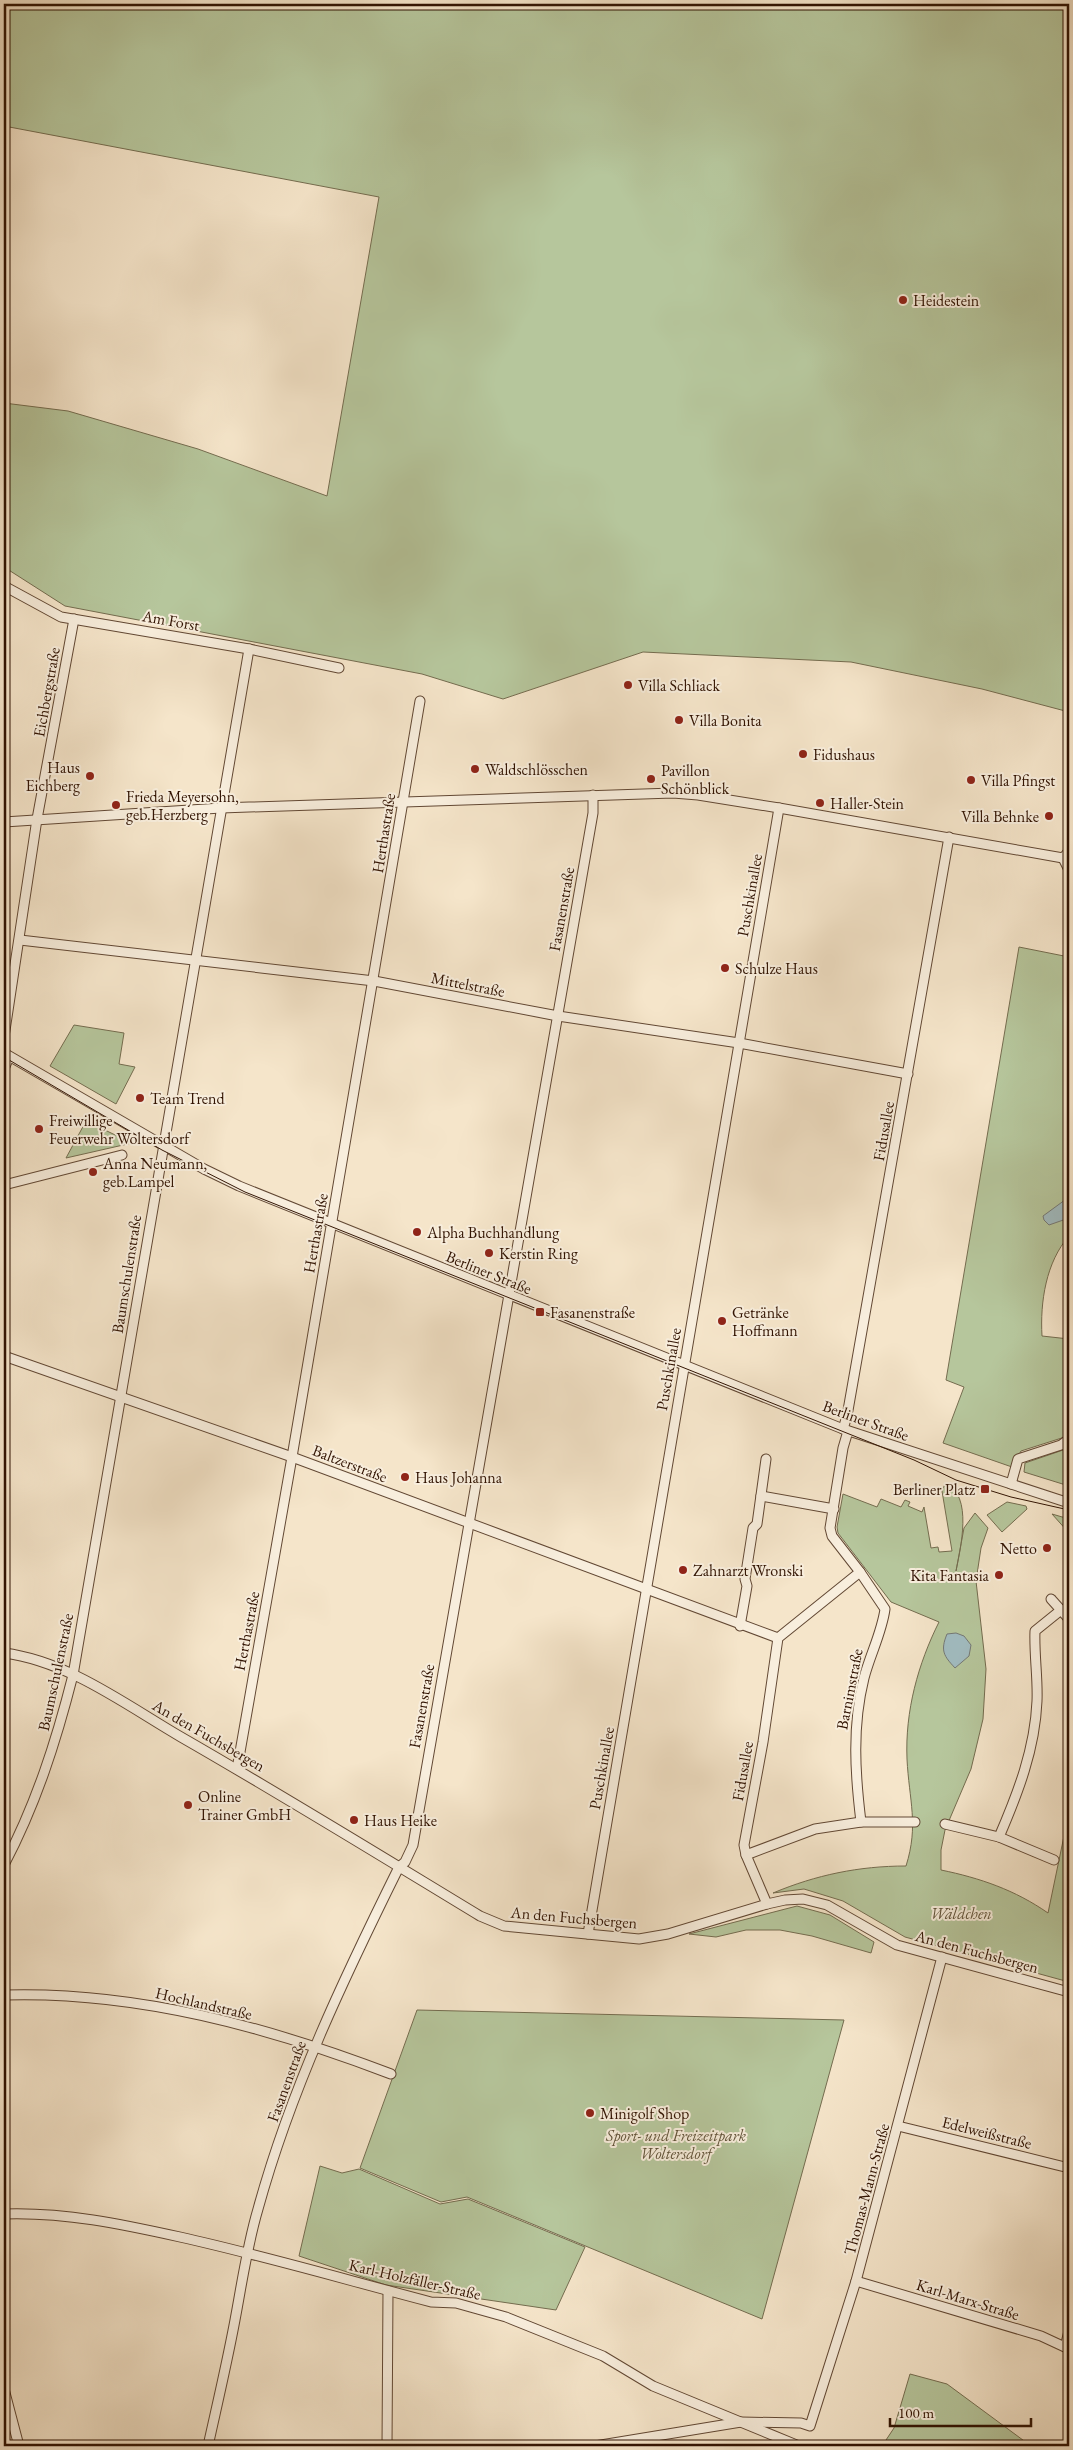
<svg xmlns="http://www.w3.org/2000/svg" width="1073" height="2450" viewBox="0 0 1073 2450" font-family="'EB Garamond',serif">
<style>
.green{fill:#b6c69c;stroke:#746c4f}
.water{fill:#a1bcc1;stroke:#747875}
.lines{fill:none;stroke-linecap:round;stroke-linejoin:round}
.minor-casing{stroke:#624834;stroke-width:11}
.minor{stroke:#f8eedd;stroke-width:9}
.tram{stroke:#311302;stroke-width:1}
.poi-dot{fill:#8f2418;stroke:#f8eedd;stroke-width:2}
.labels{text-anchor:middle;stroke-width:4;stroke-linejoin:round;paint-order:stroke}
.poi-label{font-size:16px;fill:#311302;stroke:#f8eedd;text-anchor:start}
.street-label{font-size:16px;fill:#311302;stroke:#f8eedd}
.park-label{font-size:16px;font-style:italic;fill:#605238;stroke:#f8eedd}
</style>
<rect width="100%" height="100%" fill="#f5e5ca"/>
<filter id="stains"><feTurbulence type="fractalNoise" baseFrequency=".004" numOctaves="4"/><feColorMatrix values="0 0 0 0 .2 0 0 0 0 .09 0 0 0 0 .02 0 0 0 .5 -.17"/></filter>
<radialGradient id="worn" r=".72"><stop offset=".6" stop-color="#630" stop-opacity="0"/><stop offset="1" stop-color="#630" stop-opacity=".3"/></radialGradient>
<g class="green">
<path d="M4 4H1069V712L982 689 851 662 643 652 503 699 422 674 65 606 4 567V403L68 411 198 449 327 496 379 197 4 126Z"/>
<path d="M1019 947 1069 957V1111L1065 1140 1069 1153V1236C1046 1262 1040 1302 1042 1336L1069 1339V1430L1068 1436 1021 1451 1012 1467 943 1443 964 1387 946 1380Z"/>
<path d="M74 1025 124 1033 119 1064 135 1067 116 1104 50 1066Z"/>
<path d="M86 1121 132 1143 66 1158Z"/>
<path d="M1069 1448V1486L1024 1472 1025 1463Z"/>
<path d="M945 1484C974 1494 960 1550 956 1571L964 1528 975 1513 988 1528 981 1548 976 1581 986 1669 983 1719 971 1769 945 1830 941 1850V1870C980 1878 1015 1890 1048 1913L1069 1812V1982L905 1937 843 1901 804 1889 773 1893C816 1875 859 1866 906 1866 919 1825 909 1800 907 1759 905 1711 918 1664 939 1622L891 1602 838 1533 837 1527 843 1494 877 1507 881 1499 901 1507 905 1500 910 1502 908 1506 922 1512 924 1507 931 1548 938 1547 939 1552 952 1551 942 1491Z"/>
<path d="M1007 1502 1026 1506 1027 1509 1002 1532 987 1515Z"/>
<path d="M1052 1514 1069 1519V1533Z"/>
<path d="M797 1906 830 1915 874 1942 871 1953 812 1936 780 1930H746L716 1937 689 1934Z"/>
<path d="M417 2010 844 2020 762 2319 467 2197 441 2202 360 2168Z"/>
<path d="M320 2166 342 2173 359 2169 440 2204 468 2199 585 2247 556 2310 386 2285 299 2256Z"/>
<path d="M910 2374 947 2384 1031 2446H882L894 2428Z"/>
</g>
<g class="water">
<path d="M1069 1197V1218L1049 1225 1044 1220 1043 1216Z"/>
<path d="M956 1633 964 1636 971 1645 969 1656 955 1668C944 1656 940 1651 947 1634Z"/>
</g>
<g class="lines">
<defs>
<g id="minor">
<path d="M4 586 61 617 249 649 339 668"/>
<path d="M4 822 221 808 673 793 698 795 779 808 1063 858 1069 851"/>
<path d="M1063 858 1069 870"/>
<path d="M20 940 374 981 558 1016 739 1043 908 1074"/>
<path d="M4 1037 37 819 74 619"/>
<path d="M4 1053 204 1169 239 1186 843 1429 1069 1503"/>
<path d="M4 1069 9 1057"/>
<path d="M4 1185 122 1155"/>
<path d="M4 1356 292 1457 778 1638"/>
<path d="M843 1429 847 1416 949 837"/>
<path d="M1011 1484 1018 1459 1061 1445 1069 1439"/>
<path d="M761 1496 834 1509"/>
<path d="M860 1572 885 1609C882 1632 870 1655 864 1678 852 1726 855 1773 861 1822"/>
<path d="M1051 1599 1069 1619"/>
<path d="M740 1626 747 1586 745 1579 753 1528 757 1524 766 1459"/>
<path d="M4 1653C68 1661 126 1705 181 1737 282 1795 381 1856 480 1916L504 1926 639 1939 668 1934 767 1904 785 1900 803 1899 827 1905 897 1945 1069 1992"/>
<path d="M237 1769 292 1457 420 701"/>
<path d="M945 1824 999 1837 1054 1860"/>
<path d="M999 1837C1018 1793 1035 1749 1037 1701 1038 1678 1034 1654 1035 1631L1061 1610"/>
<path d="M746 1855 815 1829 861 1822H915"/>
<path d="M4 1865C36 1804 56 1742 73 1675L249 649"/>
<path d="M767 1904 746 1855 744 1845 763 1742 778 1638 860 1572 832 1536 830 1528 843 1448 848 1431"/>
<path d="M588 1934 779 808"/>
<path d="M4 1995C137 1991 268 2027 391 2074"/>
<path d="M898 2126 1069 2168"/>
<path d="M4 2214C65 2212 121 2224 180 2237 265 2256 347 2280 431 2302L456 2303 506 2317 603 2356 653 2386 799 2446"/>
<path d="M856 2281 1041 2336 1069 2349"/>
<path d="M1065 2347 1069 2331"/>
<path d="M4 2389 19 2446"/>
<path d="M208 2446C217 2405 227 2363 235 2320 242 2283 247 2246 258 2209 291 2089 344 1978 399 1867L405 1862 413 1845 593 813V795"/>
<path d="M387 2446 388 2291"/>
<path d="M595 2446 741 2422 801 2423 810 2426 856 2281 942 1957"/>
</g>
</defs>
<use href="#minor" class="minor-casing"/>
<use href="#minor" class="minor"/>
<path class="tram" d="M4 1057 162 1150 245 1192 914 1460 956 1480 1011 1497 1069 1510"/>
</g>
<g class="poi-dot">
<circle cx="903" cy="300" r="5"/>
<circle cx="628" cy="685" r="5"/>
<circle cx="679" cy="720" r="5"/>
<circle cx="803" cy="754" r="5"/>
<circle cx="475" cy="769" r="5"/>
<circle cx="90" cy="776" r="5"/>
<circle cx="651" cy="779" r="5"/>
<circle cx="971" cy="780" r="5"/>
<circle cx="820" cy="803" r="5"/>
<circle cx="116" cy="805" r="5"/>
<circle cx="1049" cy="816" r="5"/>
<circle cx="725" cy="968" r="5"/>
<circle cx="140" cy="1098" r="5"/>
<circle cx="39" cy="1129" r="5"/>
<circle cx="93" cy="1172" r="5"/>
<circle cx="417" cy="1232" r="5"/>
<circle cx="489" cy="1253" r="5"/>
<rect x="535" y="1307" width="10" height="10" rx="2.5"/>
<circle cx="722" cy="1321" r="5"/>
<circle cx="405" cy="1477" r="5"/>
<rect x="980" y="1484" width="10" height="10" rx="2.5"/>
<circle cx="1047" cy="1548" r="5"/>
<circle cx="683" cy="1570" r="5"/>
<circle cx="999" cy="1575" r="5"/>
<circle cx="188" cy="1805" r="5"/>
<circle cx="354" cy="1820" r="5"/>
<circle cx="590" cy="2113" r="5"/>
</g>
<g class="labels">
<g class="poi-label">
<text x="913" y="306">Heidestein</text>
<text x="638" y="691">Villa Schliack</text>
<text x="689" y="726">Villa Bonita</text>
<text x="813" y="760">Fidushaus</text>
<text x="80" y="773" text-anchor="end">Haus<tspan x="80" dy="18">Eichberg</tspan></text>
<text x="485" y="775">Waldschlösschen</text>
<text x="661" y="776">Pavillon<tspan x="661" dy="18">Schönblick</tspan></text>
<text x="981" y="786">Villa Pfingst</text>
<text x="126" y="802">Frieda Meyersohn,<tspan x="126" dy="18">geb.Herzberg</tspan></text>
<text x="830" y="809">Haller-Stein</text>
<text x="1039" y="822" text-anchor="end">Villa Behnke</text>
<text x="735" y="974">Schulze Haus</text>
<text x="150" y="1104">Team Trend</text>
<text x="49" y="1126">Freiwillige<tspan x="49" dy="18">Feuerwehr Woltersdorf</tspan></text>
<text x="103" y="1169">Anna Neumann,<tspan x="103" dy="18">geb.Lampel</tspan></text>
<text x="427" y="1238">Alpha Buchhandlung</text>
<text x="499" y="1259">Kerstin Ring</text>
<text x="550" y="1318">Fasanenstraße</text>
<text x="732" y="1318">Getränke<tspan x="732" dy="18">Hoffmann</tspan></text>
<text x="415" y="1483">Haus Johanna</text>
<text x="975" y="1495" text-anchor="end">Berliner Platz</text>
<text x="1037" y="1554" text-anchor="end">Netto</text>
<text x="693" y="1576">Zahnarzt Wronski</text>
<text x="989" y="1581" text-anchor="end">Kita Fantasia</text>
<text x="198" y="1802">Online<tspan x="198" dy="18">Trainer GmbH</tspan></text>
<text x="364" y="1826">Haus Heike</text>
<text x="600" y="2119">Minigolf Shop</text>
</g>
<g class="street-label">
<text transform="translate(171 620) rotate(10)" y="6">Am Forst</text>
<text transform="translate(46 692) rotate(-80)" y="6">Eichbergstraße</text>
<text transform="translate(383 833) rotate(-81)" y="6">Herthastraße</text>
<text transform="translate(749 895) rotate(-80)" y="6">Puschkinallee</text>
<text transform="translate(561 909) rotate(-80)" y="6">Fasanenstraße</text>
<text transform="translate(468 984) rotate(11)" y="6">Mittelstraße</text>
<text transform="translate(883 1131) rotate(-80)" y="6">Fidusallee</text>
<text transform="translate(315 1233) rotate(-80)" y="6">Herthastraße</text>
<text transform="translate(489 1272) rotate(22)" y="6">Berliner Straße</text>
<text transform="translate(126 1274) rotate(-81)" y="6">Baumschulenstraße</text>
<text transform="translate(668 1369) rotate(-80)" y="6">Puschkinallee</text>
<text transform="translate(866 1420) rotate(20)" y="6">Berliner Straße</text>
<text transform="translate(350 1463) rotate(21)" y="6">Baltzerstraße</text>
<text transform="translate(246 1631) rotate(-79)" y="6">Herthastraße</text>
<text transform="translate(55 1672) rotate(-78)" y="6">Baumschulenstraße</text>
<text transform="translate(849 1689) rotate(-79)" y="6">Barnimstraße</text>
<text transform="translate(421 1706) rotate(-80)" y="6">Fasanenstraße</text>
<text transform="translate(209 1735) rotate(30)" y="6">An den Fuchsbergen</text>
<text transform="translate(601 1768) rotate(-80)" y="6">Puschkinallee</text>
<text transform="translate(742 1771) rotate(-80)" y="6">Fidusallee</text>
<text transform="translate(574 1917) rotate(5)" y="6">An den Fuchsbergen</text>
<text transform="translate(977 1951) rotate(15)" y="6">An den Fuchsbergen</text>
<text transform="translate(204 2003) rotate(13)" y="6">Hochlandstraße</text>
<text transform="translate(286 2081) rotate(-70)" y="6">Fasanenstraße</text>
<text transform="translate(987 2132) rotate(14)" y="6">Edelweißstraße</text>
<text transform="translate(866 2189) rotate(-75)" y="6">Thomas-Mann-Straße</text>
<text transform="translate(415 2279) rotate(13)" y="6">Karl-Holzfäller-Straße</text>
<text transform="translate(968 2299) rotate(17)" y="6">Karl-Marx-Straße</text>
</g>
<g class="park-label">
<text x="961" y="1919">Wäldchen</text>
<text x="676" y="2141">Sport- und Freizeitpark<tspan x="676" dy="18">Woltersdorf</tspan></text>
</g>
</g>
<rect width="1073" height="2450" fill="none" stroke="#f5e5ca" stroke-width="20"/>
<rect x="5" y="5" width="1063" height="2440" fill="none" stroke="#311302" stroke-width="2.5"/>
<rect x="10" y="10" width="1053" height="2430" fill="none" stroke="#311302"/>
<path d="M890 2418v8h141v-8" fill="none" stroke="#311302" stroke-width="2.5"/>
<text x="898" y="2418" font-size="15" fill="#311302" stroke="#f8eedd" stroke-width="4" paint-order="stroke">100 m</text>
<rect width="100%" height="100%" filter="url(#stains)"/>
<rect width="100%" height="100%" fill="url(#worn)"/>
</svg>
